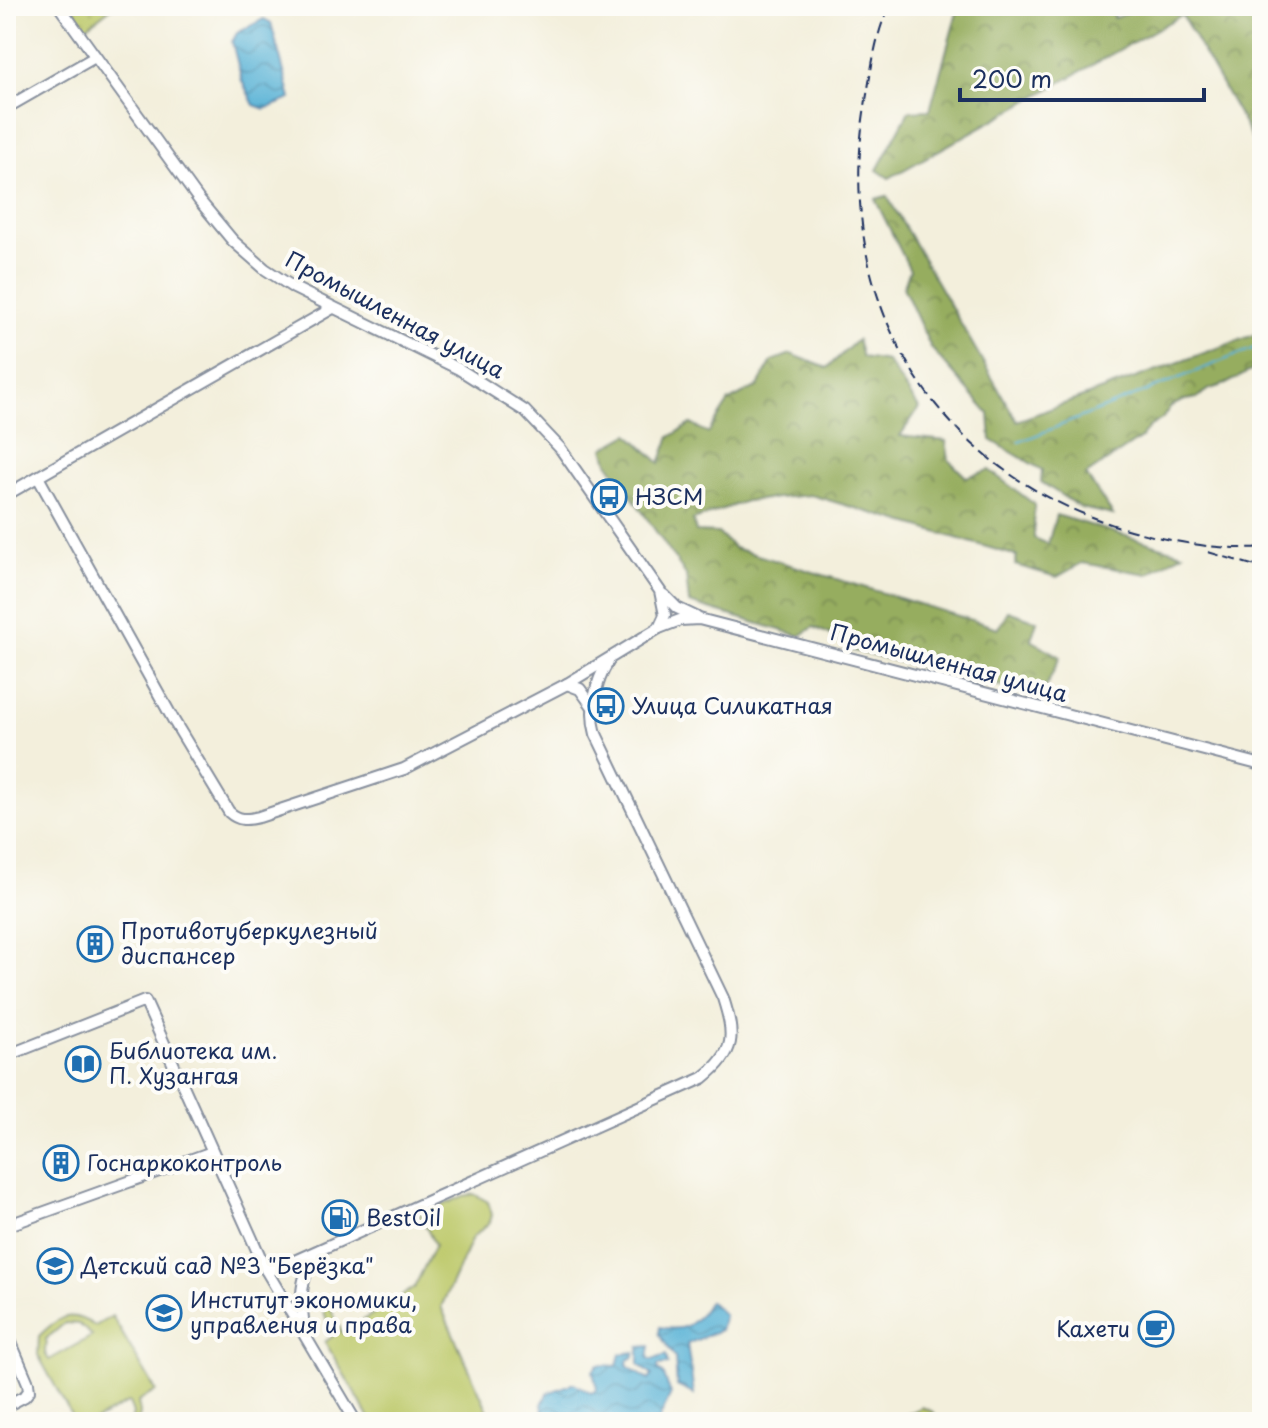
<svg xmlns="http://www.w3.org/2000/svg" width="1268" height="1428" viewBox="0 0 1268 1428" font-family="'Playpen Sans',sans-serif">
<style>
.grass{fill:#bdc96b;stroke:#6c7c64;stroke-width:2;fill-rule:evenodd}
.forest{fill:url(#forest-crowns);stroke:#586e5e;stroke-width:2}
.park{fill:url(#park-dots);stroke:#6c7c64;stroke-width:2}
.water{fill:url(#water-waves);stroke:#3a709a;stroke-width:2}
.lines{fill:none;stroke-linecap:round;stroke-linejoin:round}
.stream{stroke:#59b2d6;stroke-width:2}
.minor-casing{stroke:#878f9d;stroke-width:14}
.minor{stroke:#fff;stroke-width:10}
.rail{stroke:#1b2f5e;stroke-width:2;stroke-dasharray:12 6;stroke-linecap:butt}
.labels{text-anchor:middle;stroke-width:8;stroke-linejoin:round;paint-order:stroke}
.street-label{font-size:22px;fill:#1b2f5e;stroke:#fdfcf7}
.poi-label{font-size:22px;fill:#1b2f5e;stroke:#fdfcf7;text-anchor:start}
</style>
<defs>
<pattern id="forest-crowns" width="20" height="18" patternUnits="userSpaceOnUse" patternTransform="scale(2)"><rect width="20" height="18" fill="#96ad5f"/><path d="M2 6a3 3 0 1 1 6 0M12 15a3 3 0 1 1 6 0" fill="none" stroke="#7a8d52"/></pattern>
<pattern id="park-dots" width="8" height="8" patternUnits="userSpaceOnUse" patternTransform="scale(2)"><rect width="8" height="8" fill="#bdc96b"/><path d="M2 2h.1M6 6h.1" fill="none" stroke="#a2ad5f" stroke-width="1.8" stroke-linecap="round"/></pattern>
<pattern id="water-waves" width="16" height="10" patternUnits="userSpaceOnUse" patternTransform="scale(2)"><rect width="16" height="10" fill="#59b2d6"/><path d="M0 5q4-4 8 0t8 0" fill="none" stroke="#4991b1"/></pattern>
</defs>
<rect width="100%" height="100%" fill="#fdfcf7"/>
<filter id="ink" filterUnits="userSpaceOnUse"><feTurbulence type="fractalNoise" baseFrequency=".0125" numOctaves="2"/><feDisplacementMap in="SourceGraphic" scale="16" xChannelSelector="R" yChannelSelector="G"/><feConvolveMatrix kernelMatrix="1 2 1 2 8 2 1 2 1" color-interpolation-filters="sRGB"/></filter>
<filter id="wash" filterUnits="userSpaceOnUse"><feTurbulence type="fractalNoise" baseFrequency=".006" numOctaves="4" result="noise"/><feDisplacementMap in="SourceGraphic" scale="32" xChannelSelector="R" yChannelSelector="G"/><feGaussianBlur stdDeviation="1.8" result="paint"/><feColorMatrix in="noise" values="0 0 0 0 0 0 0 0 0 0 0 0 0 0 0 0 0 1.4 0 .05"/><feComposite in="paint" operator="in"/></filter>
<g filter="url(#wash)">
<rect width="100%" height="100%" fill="#f3efdc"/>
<g class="grass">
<path d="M372 331 426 359 429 362 425 366 367 335V332Z"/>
<path d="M474 1194 488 1202 492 1215 490 1222 472 1238 441 1307 493 1422H372L325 1342 333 1336 322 1307 329 1305 342 1333 414 1288 435 1245 420 1215 463 1196Z"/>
<path d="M112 1316 156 1391 138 1402 140 1414 138 1422H131L133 1414 129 1402 92 1422H75L38 1355 39 1336C59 1316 70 1309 95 1326ZM65 1323 79 1324 92 1336 49 1360 45 1353 46 1339Z"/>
<path d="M922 1407 933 1412 939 1422H892Z"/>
</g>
<g class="forest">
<path d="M982 6H1112L1114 18 1145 6H1243L1262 38V156L1182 15 889 178 877 170 909 111 930 110 958 9Z"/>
<path d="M887 196 1017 421 1262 332V365L1226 384 1210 389 1197 398 1185 400 1171 406 1162 419 1149 427 1141 438 1086 475 1113 515 1081 508 1041 482 1042 470 991 440 989 414 931 348 903 287 910 270 875 199Z"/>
<path d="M857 340 862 357 887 361 919 408 900 436 946 441 949 460 966 477 989 470 1034 504V538L1048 544 1056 515 1183 553 1148 574 1082 563 1057 577 1015 565 1017 556 811 495 746 501 693 520 696 532 718 533 734 548 998 628 1008 611 1037 621 1031 640 1060 657 1042 696 846 649 831 635 814 627 800 636 689 603 686 575 608 462 604 448 629 434 660 463 670 437 691 424 708 433 729 401 758 386 772 361 791 354 827 368Z"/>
</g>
<path class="park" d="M71 6H113L85 28Z"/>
<g class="water">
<path d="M264 19 271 23 291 99 265 109 254 105 242 81 232 42 237 33Z"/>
<path d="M709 1301 724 1315 720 1330 687 1344 694 1394 677 1386 675 1358 659 1333 660 1327C686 1333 697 1322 709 1301Z"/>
<path d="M650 1346 648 1358 652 1360 666 1355 668 1364 658 1365V1370L663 1373 671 1394 658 1422H545L542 1404 548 1393 574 1383 592 1393 597 1389 593 1371 598 1365 617 1366 620 1354 635 1352 634 1357 628 1360 627 1366 649 1380 652 1375 639 1365V1347Z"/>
</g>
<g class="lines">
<path class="stream" d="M1019 442 1262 345"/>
</g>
</g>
<g filter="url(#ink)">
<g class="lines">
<defs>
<g id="minor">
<path d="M59 6 199 200 233 241 265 269 294 288 459 369 525 411 560 448 660 591 665 615 659 628"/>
<path d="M6 108 95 57"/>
<path d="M38 477 174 721 229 812C239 821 247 820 259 817L404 769 567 684 659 628 680 620 699 619 1262 765"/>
<path d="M6 495 333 308"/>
<path d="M664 595 677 608 696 617"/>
<path d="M567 684 580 689 593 707"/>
<path d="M6 1056 145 1001 266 1270 356 1422"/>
<path d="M6 1226 212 1152"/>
<path d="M266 1270 279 1268 703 1078C736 1052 735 1036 723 998L596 734C589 710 595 683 608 662"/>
<path d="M6 1331 28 1383 29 1391 25 1396 6 1406"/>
<path d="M305 1333C300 1303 298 1274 320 1250"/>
</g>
</defs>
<use href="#minor" class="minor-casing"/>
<use href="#minor" class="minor"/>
<g class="rail">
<path d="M512 6C567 10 622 15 676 6"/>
<path d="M889 6C875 36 872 67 866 100 831 300 933 474 1130 530 1172 542 1219 551 1262 547"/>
<path d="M1208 552 1262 568"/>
</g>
</g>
</g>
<defs>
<symbol id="bus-ring" viewBox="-11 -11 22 22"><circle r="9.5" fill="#fdfcf7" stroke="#1f6fb2" stroke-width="1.5"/><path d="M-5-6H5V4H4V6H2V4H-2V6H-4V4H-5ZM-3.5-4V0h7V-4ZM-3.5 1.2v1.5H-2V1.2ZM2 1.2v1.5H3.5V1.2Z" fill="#1f6fb2"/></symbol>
<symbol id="building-ring" viewBox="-11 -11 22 22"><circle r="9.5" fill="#fdfcf7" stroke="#1f6fb2" stroke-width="1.5"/><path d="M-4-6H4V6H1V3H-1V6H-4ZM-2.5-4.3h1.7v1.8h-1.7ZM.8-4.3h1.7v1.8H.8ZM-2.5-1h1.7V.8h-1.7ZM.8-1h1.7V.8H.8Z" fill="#1f6fb2"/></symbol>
<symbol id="library-ring" viewBox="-11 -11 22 22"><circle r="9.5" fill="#fdfcf7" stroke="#1f6fb2" stroke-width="1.5"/><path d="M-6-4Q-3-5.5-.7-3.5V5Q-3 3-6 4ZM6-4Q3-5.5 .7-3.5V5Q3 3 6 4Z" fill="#1f6fb2"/></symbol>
<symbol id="fuel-ring" viewBox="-11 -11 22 22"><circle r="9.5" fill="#fdfcf7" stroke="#1f6fb2" stroke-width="1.5"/><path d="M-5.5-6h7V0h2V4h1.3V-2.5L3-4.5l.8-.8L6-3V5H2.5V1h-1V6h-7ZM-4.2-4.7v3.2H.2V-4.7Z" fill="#1f6fb2"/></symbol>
<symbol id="school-ring" viewBox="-11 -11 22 22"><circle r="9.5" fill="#fdfcf7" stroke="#1f6fb2" stroke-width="1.5"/><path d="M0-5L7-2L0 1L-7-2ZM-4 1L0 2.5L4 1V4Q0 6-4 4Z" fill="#1f6fb2"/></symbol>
<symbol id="university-ring" viewBox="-11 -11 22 22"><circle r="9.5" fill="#fdfcf7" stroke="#1f6fb2" stroke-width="1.5"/><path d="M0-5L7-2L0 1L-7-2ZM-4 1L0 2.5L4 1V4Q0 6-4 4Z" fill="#1f6fb2"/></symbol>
<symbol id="cafe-ring" viewBox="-11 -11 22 22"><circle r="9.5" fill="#fdfcf7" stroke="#1f6fb2" stroke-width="1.5"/><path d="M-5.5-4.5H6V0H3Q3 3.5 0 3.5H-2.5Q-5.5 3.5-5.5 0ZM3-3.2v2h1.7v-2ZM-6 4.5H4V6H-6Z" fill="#1f6fb2"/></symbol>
</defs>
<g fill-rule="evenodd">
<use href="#bus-ring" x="589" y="477" width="40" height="40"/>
<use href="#bus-ring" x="586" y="686" width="40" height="40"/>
<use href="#building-ring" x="75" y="924" width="40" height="40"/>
<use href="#library-ring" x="63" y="1044" width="40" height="40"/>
<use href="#building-ring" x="41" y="1143" width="40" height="40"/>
<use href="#fuel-ring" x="320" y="1198" width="40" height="40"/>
<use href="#school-ring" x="35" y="1246" width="40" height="40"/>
<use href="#university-ring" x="144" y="1293" width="40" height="40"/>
<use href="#cafe-ring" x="1136" y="1309" width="40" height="40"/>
</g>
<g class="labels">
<g class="street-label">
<text transform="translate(395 315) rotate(28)" y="8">Промышленная улица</text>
<text transform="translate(949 663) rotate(15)" y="8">Промышленная улица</text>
</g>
<g class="poi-label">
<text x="635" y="505">НЗСМ</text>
<text x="632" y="714">Улица Силикатная</text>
<text x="121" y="939">Противотуберкулезный<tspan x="121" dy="25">диспансер</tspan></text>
<text x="109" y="1059">Библиотека им.<tspan x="109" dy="25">П. Хузангая</tspan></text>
<text x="87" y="1171">Госнаркоконтроль</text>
<text x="366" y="1226">BestOil</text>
<text x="81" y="1274">Детский сад №3 "Берёзка"</text>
<text x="190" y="1308">Институт экономики,<tspan x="190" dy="25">управления и права</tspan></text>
<text x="1130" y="1337" text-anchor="end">Кахети</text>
</g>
</g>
<rect width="1268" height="1428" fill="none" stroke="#fdfcf7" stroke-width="32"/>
<path d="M960 88v12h244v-12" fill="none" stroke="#1b2f5e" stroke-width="4"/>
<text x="972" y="88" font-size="24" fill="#1b2f5e" stroke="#fdfcf7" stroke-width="6" paint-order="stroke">200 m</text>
</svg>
